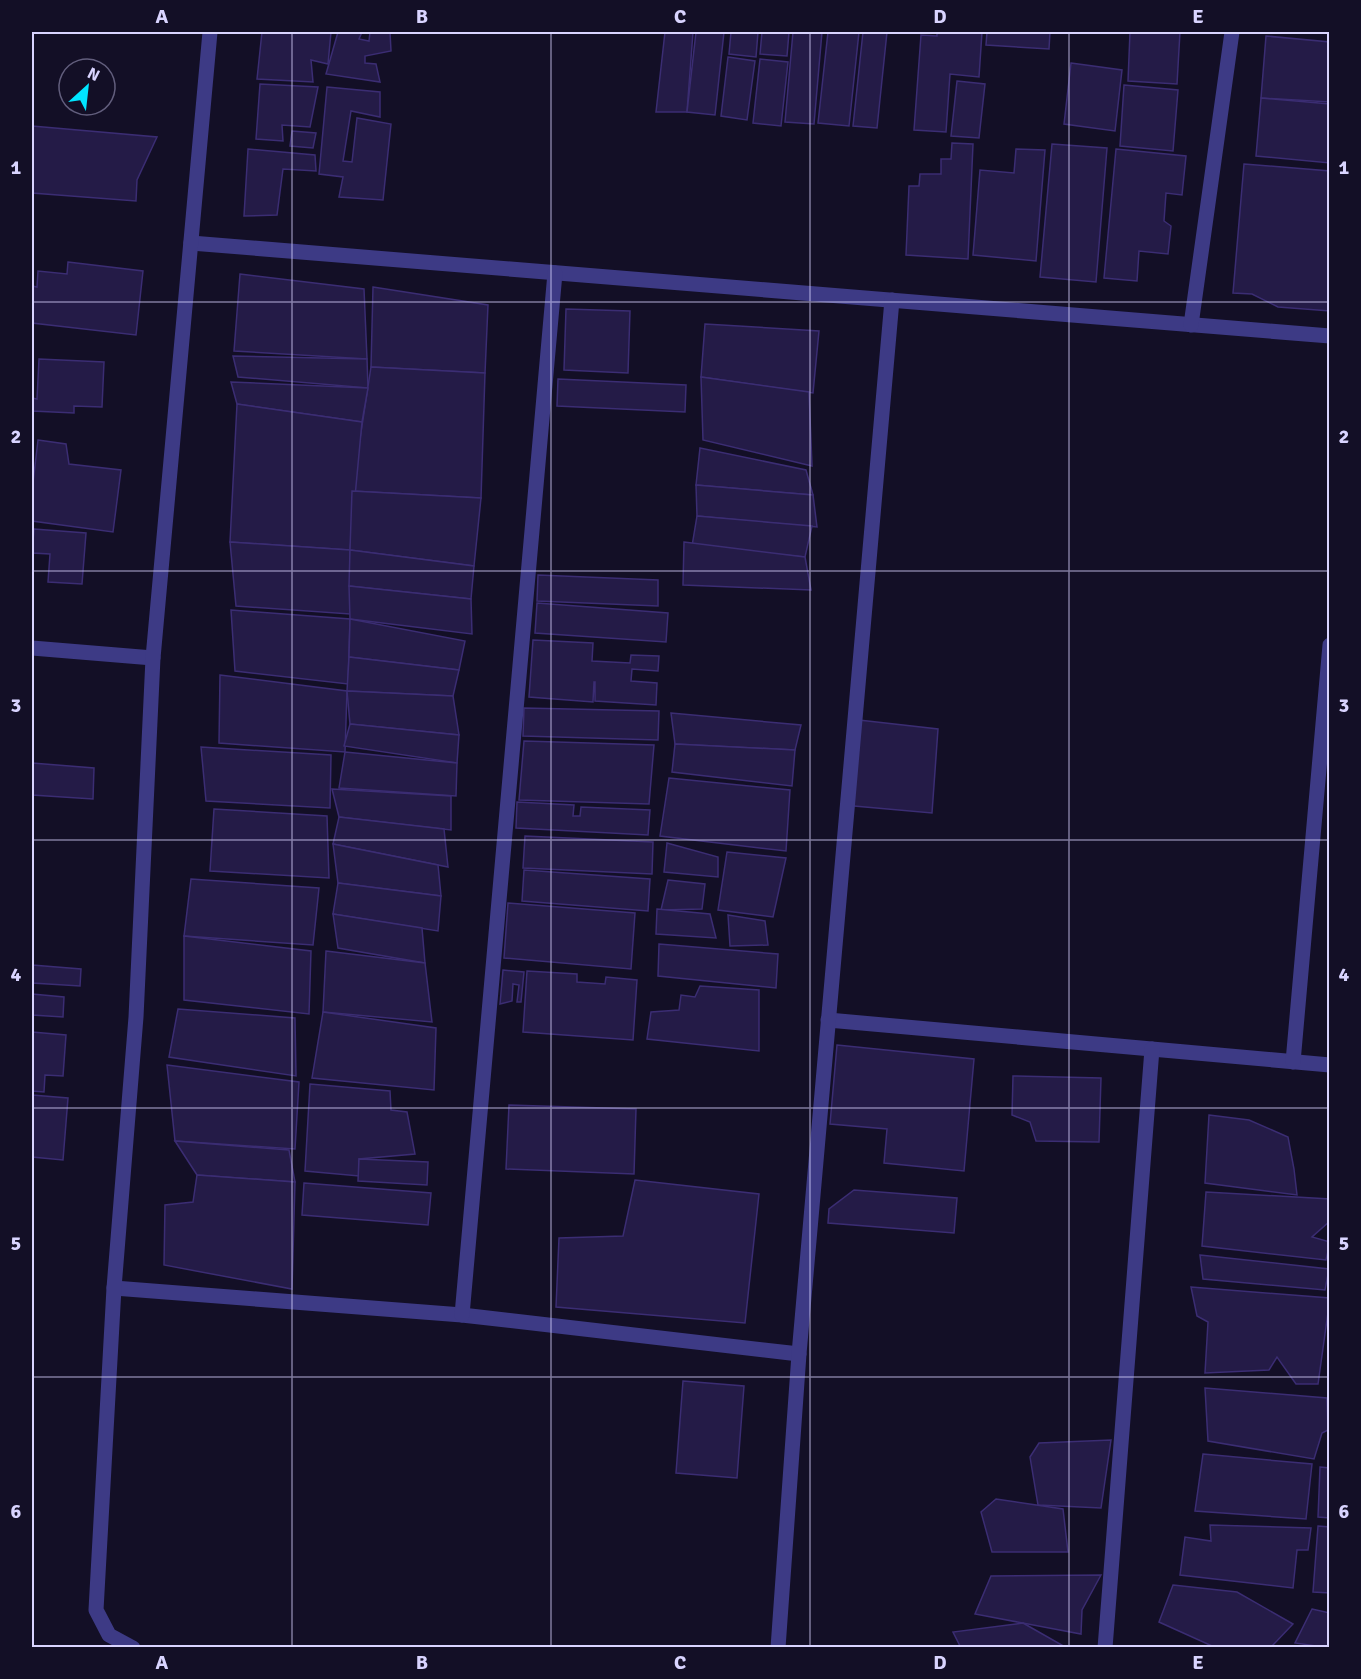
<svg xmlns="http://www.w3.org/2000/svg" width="1361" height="1679" viewBox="0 0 1361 1679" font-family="Signika,sans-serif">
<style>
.building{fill:#241b47;stroke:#3b2d73;stroke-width:1.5}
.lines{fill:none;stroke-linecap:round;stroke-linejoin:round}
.minor{stroke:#3d3a85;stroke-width:15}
.grid{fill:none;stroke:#d9d4ff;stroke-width:1.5;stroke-opacity:0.55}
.neatline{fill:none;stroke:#d9d4ff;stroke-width:2}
.grid-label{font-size:20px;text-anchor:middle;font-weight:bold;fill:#d9d4ff}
</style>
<rect width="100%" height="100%" fill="#130f26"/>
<g class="building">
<path d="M262 32H331L328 64 311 60 313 82 257 79Z"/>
<path d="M338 32H362L359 39 369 41 370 32H390L391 51 365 56V63L376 64 380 82 326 74Z"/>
<path d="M665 32H693L687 112H656Z"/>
<path d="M696 32H724L715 115 687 112Z"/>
<path d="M731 32H758L756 57 729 54Z"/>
<path d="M762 32H789L787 56 760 54Z"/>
<path d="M793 32H822L814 124 785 122Z"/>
<path d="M828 32H859L849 126 818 123Z"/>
<path d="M863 32H887L877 128 853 126Z"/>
<path d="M937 32H982L979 77 950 74 946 132 914 130 921 35 937 36Z"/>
<path d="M987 32H1050L1049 49 986 45Z"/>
<path d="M1130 32H1180L1177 84 1128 81Z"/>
<path d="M1266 36 1330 42V102L1261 98Z"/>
<path d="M728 57 755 61 747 120 721 116Z"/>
<path d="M760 59 788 62 781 126 753 123Z"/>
<path d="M1071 63 1122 70 1115 131 1064 124Z"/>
<path d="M957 81 985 84 979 138 951 136Z"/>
<path d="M260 84 318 87 310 127 282 125 283 141 256 139Z"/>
<path d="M1124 85 1178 90 1173 151 1120 146Z"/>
<path d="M327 87 380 92V117L351 111 343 161 352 162 357 118 391 124 383 200 339 197 343 177 319 174Z"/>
<path d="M1261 98 1330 104V163L1256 156Z"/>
<path d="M32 126 157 137 137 180 136 201 32 193Z"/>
<path d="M292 131 316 133 313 148 290 146Z"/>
<path d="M952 143 973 144 968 259 906 255 909 186H919L920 174H941V159H951Z"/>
<path d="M1052 144 1107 148 1096 282 1040 277Z"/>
<path d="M248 149 315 155 316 171 283 169 277 215 244 216Z"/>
<path d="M1016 149 1045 150 1036 261 973 255 980 170 1014 173Z"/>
<path d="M1116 149 1186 156 1182 195 1166 193 1164 221 1171 226 1168 254 1139 251 1137 281 1104 278Z"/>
<path d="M1244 164 1330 171V311L1278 307 1252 294 1233 293Z"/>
<path d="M68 262 143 271 136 335 32 323V286L37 287 38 271 67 274Z"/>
<path d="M240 274 364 289 367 359 234 351Z"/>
<path d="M373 287 488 305 485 373 371 367Z"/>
<path d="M566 309 630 311 628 373 564 370Z"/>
<path d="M705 324 819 331 813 393 701 377Z"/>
<path d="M233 356 367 359 368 388 238 377Z"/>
<path d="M39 359 104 362 102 407 74 406V413L32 411V398L37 399Z"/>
<path d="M371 367 485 373 481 498 352 491Z"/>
<path d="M701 377 809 392 812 466 703 440Z"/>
<path d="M558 379 686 385 685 412 557 406Z"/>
<path d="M231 382 368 388 362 422 237 404Z"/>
<path d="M237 404 362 422 350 550 230 542Z"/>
<path d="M38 440 66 444 69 464 121 470 113 532 32 521V491Z"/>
<path d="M700 448 806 470 813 495 696 485Z"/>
<path d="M696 485 813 495 817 527 697 516Z"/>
<path d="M352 491 481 498 474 566 350 550Z"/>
<path d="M697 516 812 526 805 557 692 546Z"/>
<path d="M34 529 86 533 82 584 48 582 50 554 32 553Z"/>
<path d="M230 542 350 550V614L236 606Z"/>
<path d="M684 542 805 557 811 590 683 585Z"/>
<path d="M350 550 474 566 471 599 349 586Z"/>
<path d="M538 575 658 580V606L537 601Z"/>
<path d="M349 586 471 599 472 634 350 619Z"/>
<path d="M537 603 668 613 666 642 535 633Z"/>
<path d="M231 610 350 619 348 684 235 671Z"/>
<path d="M350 619 465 641 459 670 349 657Z"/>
<path d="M533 640 593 643 592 661 630 663 631 655 659 656 658 671 632 669 631 681 657 683 656 705 595 701V682H594L593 702 529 697Z"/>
<path d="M349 657 459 670 453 696 347 691Z"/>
<path d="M220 675 347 691 345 752 219 743Z"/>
<path d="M347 691 453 696 459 735 350 724Z"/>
<path d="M524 708 659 711 658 740 523 736Z"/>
<path d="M671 713 801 725 795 750 675 744Z"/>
<path d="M850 719 938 729 932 813 843 805Z"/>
<path d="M350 724 459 735 457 763 344 746Z"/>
<path d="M524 741 654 745 649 804 519 800Z"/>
<path d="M675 744 795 750 792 786 672 772Z"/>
<path d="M201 747 331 755 330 808 206 801Z"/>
<path d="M345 752 457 763 456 796 339 788Z"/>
<path d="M32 763 94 768 93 799 32 795Z"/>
<path d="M669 778 790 790 786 851 660 836Z"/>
<path d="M332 789 451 796V830L339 817Z"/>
<path d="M517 802 574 805 573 816H580L581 807 650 810 648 835 516 828Z"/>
<path d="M214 809 327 816 329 878 210 871Z"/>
<path d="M339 817 444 829 448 867 333 844Z"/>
<path d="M525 836 653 842 652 874 523 868Z"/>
<path d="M667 843 718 857V877L664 872Z"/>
<path d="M333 844 438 865 441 896 338 883Z"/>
<path d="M727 852 786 858 773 917 718 910Z"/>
<path d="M524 870 650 879 648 911 522 901Z"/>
<path d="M191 879 319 888 313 945 184 936Z"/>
<path d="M668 880 705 884 702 909 661 910Z"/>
<path d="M338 883 441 896 438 931 333 914Z"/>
<path d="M508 903 635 913 631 969 504 958Z"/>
<path d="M657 909 710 914 716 938 656 934Z"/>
<path d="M333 914 422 928 425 963 338 948Z"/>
<path d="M728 915 765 921 768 945 730 946Z"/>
<path d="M184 936 311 951 309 1014 184 1000Z"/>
<path d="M659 944 778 954 776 988 658 976Z"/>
<path d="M326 951 425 963 432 1022 323 1012Z"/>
<path d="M32 965 81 969 80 986 32 983Z"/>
<path d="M503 970 524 972 521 1002H517L519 985 513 984 512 1001 500 1004Z"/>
<path d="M527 971 577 974V982L605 984 606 977 637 980 633 1040 523 1032Z"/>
<path d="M700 986 759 990V1051L647 1039 651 1012 679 1010 681 995 695 997Z"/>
<path d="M32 994 64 997 63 1017 32 1015Z"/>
<path d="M178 1009 295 1018 296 1076 169 1057Z"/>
<path d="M323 1012 436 1028 434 1090 312 1078Z"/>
<path d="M32 1032 66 1035 63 1076 45 1075 44 1092 32 1091Z"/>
<path d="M837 1045 974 1059 964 1171 884 1163 887 1129 830 1124Z"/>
<path d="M167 1065 299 1082 295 1149 175 1141Z"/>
<path d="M1013 1076 1101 1078 1099 1142 1036 1141 1030 1122 1012 1115Z"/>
<path d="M310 1084 390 1091 391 1110 407 1112 415 1154 359 1159V1176L305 1171Z"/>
<path d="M32 1095 68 1098 63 1160 32 1157Z"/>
<path d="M509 1105 636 1109 634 1174 506 1169Z"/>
<path d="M1209 1115 1249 1120 1288 1137 1294 1169 1297 1195 1205 1183Z"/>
<path d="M175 1141 289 1150 295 1182 197 1175Z"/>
<path d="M359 1159 428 1162 427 1185 358 1181Z"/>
<path d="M197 1175 295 1182 292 1289 164 1265 165 1205 193 1202Z"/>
<path d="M635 1180 759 1194 745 1323 556 1307 559 1238 623 1236Z"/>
<path d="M304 1183 431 1193 428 1225 302 1215Z"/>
<path d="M854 1190 957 1198 954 1233 828 1223 829 1209Z"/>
<path d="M1206 1192 1330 1199V1221L1312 1237 1330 1242 1326 1260 1202 1246Z"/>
<path d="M1200 1255 1329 1269 1325 1290 1203 1279Z"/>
<path d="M1191 1287 1330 1298 1318 1384H1296L1277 1357 1269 1370 1205 1373 1208 1322 1197 1316Z"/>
<path d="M683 1381 744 1386 737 1478 676 1473Z"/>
<path d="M1205 1388 1327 1398 1328 1430 1322 1433 1314 1459 1208 1441Z"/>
<path d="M1111 1440 1101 1508 1038 1505 1030 1457 1039 1443Z"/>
<path d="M1203 1454 1312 1464 1306 1519 1195 1511Z"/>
<path d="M1320 1467 1330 1468V1518L1318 1517Z"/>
<path d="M996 1499 1063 1509 1068 1552H992L981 1512Z"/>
<path d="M1210 1525 1311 1528 1308 1550H1297L1293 1588 1180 1575 1185 1537 1211 1541Z"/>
<path d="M1318 1526 1330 1527V1593L1313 1592Z"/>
<path d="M1101 1575 1082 1610 1081 1634 975 1614 991 1576Z"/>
<path d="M1173 1585 1237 1592 1293 1624 1272 1646H1212L1159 1622Z"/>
<path d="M1312 1609 1330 1613V1648L1295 1643Z"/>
<path d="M1023 1623 1067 1648H961L953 1632Z"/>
</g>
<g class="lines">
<g class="minor">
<path d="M191 243 1330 336"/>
<path d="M1191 325 1232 32"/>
<path d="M32 648 153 658"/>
<path d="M828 1020 1330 1065"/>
<path d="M1293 1062 1330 645"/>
<path d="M114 1288 462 1315 799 1354"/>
<path d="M462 1315 555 273"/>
<path d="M133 1648 109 1635 96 1610 114 1288 136 1017 153 658 210 32"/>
<path d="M778 1648 799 1354 892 300"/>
<path d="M1105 1648 1152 1049"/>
</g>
</g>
<path class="grid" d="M292 32V1648M551 32V1648M810 32V1648M1069 32V1648M32 302H1330M32 571H1330M32 840H1330M32 1108H1330M32 1377H1330"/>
<rect width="1361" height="1679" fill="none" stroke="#130f26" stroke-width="66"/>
<g transform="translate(87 87) rotate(27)"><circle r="28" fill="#130f26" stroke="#625e7d" stroke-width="1.5"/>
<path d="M0-4.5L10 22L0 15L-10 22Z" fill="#00e5ff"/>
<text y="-9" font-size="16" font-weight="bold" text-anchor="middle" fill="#d9d4ff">N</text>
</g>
<rect x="33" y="33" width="1295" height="1613" class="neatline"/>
<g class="grid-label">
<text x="162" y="23">A</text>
<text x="422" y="23">B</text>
<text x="680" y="23">C</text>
<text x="940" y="23">D</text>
<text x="1198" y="23">E</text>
<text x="16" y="174">1</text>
<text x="1344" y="174">1</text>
<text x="16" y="443">2</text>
<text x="1344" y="443">2</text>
<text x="16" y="712">3</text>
<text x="1344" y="712">3</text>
<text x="16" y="981">4</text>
<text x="1344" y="981">4</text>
<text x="16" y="1250">5</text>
<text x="1344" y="1250">5</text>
<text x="16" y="1518">6</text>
<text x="1344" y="1518">6</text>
<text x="162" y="1669">A</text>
<text x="422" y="1669">B</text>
<text x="680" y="1669">C</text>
<text x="940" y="1669">D</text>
<text x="1198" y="1669">E</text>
</g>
</svg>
